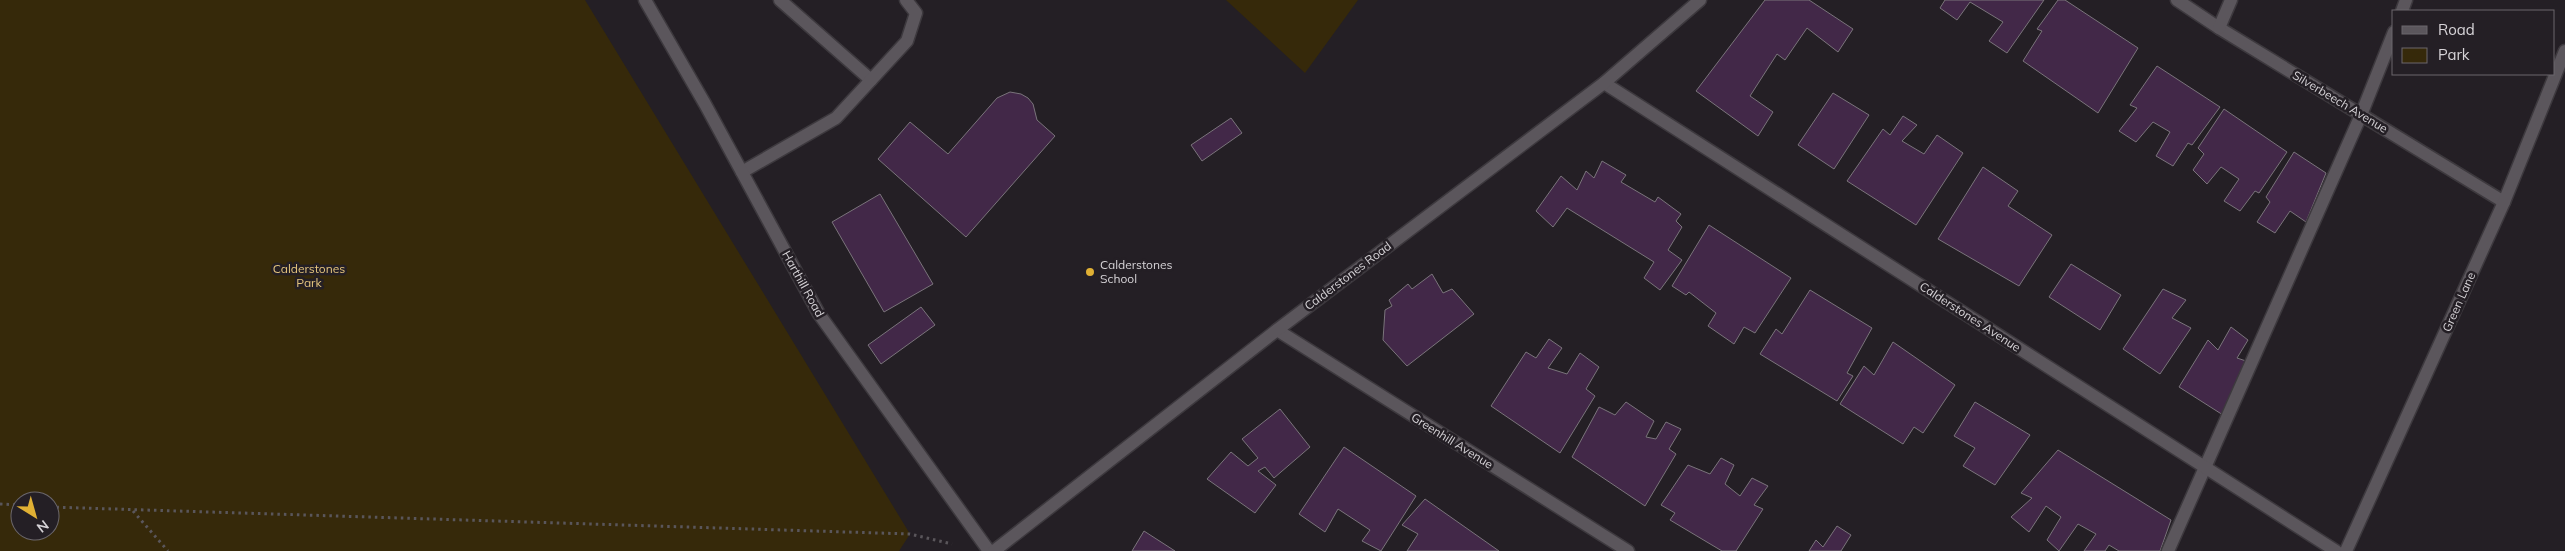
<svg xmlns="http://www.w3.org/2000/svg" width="2565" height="551" viewBox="0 0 2565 551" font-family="Mulish,sans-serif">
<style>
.green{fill:#36290a;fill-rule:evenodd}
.building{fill:#422848;stroke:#7a747b}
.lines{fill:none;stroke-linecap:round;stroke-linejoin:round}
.service-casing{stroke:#3d393e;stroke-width:15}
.minor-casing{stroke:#3d393e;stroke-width:15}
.path{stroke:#5a565b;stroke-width:3;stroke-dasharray:2.5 4;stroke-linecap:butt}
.service{stroke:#5b565c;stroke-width:12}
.minor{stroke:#5b565c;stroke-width:12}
.poi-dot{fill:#e0b034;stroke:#241f25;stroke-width:2}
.labels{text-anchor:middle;stroke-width:5;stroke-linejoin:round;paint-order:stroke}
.street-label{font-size:12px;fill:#d6d3d7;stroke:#241f25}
.poi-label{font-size:12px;fill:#d6d3d7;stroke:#241f25;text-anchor:start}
.park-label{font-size:12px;fill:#e4c47d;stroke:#241f25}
</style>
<rect width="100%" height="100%" fill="#241f25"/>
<g class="green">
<path d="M0 0H585L910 534 899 551H0ZM20 501H50V531H20Z"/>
<path d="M1226 0H1358L1305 73Z"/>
</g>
<g class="building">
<path d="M1765 0H1809L1853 29 1838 52 1807 28 1785 60 1777 54 1750 96 1773 112 1758 136 1696 91Z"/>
<path d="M1945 0H2044L2007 53 1989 41 2003 22 1970 2 1957 20 1940 8Z"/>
<path d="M2058 0H2065L2138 48 2098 113 2023 61 2042 31 2037 29Z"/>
<path d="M2157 66 2220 107 2192 145 2188 143 2173 166 2156 156 2170 132 2153 122 2136 142 2119 131 2137 108 2130 105Z"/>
<path d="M1010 92 1021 94 1028 98 1033 104 1037 120 1055 136 966 237 878 159 910 122 948 154 997 98Z"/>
<path d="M1833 93 1869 115 1834 169 1798 145Z"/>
<path d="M2224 109 2287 152 2259 193 2255 191 2240 211 2224 201 2239 179 2221 167 2207 184 2193 170 2204 154 2198 148Z"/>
<path d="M1903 116 1917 125 1902 141 1924 154 1937 135 1963 153 1916 225 1847 181 1883 129 1890 135Z"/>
<path d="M1231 118 1242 133 1202 161 1191 145Z"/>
<path d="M2294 152 2326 173 2306 222 2290 211 2275 233 2257 222 2270 202 2266 197Z"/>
<path d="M1602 161 1626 175 1621 182 1655 202 1658 197 1681 214 1676 221 1682 227 1668 250 1682 260 1660 290 1644 278 1654 262 1567 208 1553 227 1536 211 1561 176 1577 190 1586 171 1594 178Z"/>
<path d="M1983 167 2018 191 2008 206 2052 235 2019 286 1938 239Z"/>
<path d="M880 194 933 284 884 312 832 222Z"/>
<path d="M1709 225 1791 278 1755 333 1744 327 1734 344 1708 326 1716 313 1689 292 1686 295 1672 286Z"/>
<path d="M2071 264 2121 295 2100 330 2049 297Z"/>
<path d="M1432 274 1443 293 1452 289 1474 314 1407 366 1383 340 1385 310 1392 306 1389 300 1408 284 1412 289Z"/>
<path d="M2163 289 2186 300 2172 318 2191 328 2160 374 2123 349Z"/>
<path d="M1810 290 1872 328 1847 373 1853 376 1837 401 1760 354 1776 329 1782 334Z"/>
<path d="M921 307 935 325 881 364 868 345Z"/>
<path d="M2231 327 2248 340 2237 358 2246 361 2223 415 2179 387 2208 340 2218 350Z"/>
<path d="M1549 339 1562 348 1548 368 1567 374 1580 353 1599 367 1586 389 1595 396 1560 453 1491 406 1526 352 1536 358Z"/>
<path d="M1893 342 1955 385 1923 433 1914 427 1903 444 1840 404 1864 366 1874 375Z"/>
<path d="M1626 402 1654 421 1646 437 1656 439 1666 422 1681 429 1669 449 1676 454 1645 506 1572 457 1599 407 1615 415Z"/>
<path d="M1975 402 2030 435 1995 485 1963 466 1975 448 1954 436Z"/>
<path d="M1280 409 1310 447 1274 478 1265 467 1258 471 1276 485 1255 513 1207 479 1231 452 1248 466 1258 458 1242 439Z"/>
<path d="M1344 447 1416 496 1381 551 1362 541 1370 530 1338 509 1325 532 1299 514Z"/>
<path d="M2058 450 2171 520 2160 551H2119L2109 545 2105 551H2084L2096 534 2078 524 2059 551 2047 540 2061 517 2046 506 2029 532 2011 517 2032 498 2021 493Z"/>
<path d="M1721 458 1734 465 1725 484 1740 496 1752 478 1768 486 1754 505 1763 509 1736 551H1722L1670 520 1675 513 1661 505 1688 465 1710 474Z"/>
<path d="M1425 499 1499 551H1407L1418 534 1402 525Z"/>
<path d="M1837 526 1851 535 1841 551H1809L1816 540 1823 547Z"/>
<path d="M1144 531 1175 551H1132Z"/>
</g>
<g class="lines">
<defs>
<g id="service">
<path d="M780 0 871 80"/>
<path d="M2402 11 2406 0"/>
<path d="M742 172 836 118 907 41 916 13 906 0"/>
<path d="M2168 551 2361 115 2394 32"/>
</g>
<g id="minor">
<path d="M645 0 705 104 819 314 989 551"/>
<path d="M2177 0 2219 28 2504 202"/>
<path d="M2219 28 2231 0"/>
<path d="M1604 83 2336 551"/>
<path d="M1277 330 1628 551"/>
<path d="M994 551 1277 330 1604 83 1700 0"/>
<path d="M2346 551 2504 202 2565 51"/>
</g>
</defs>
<use href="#service" class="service-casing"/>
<use href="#minor" class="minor-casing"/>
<g class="path">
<path d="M0 504 20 505"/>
<path d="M50 507 910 534 952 544"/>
<path d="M133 511 168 551"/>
</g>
<use href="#service" class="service"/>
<use href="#minor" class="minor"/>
</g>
<circle class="poi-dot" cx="1090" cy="272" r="5"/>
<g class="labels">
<g class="street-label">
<text transform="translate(2340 102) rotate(31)" y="4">Silverbeech Avenue</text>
<text transform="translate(1348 276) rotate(-37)" y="4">Calderstones Road</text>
<text transform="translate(803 284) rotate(61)" y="4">Harthill Road</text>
<text transform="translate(2459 302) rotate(-66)" y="4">Green Lane</text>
<text transform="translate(1970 317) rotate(33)" y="4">Calderstones Avenue</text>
<text transform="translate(1452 441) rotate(32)" y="4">Greenhill Avenue</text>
</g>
<g class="poi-label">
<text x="1100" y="269">Calderstones<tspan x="1100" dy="14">School</tspan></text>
</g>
<g class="park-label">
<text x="309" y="273">Calderstones<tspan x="309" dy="14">Park</tspan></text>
</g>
</g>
<rect x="2392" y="10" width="162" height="65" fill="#241f25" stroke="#6b676c"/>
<rect x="2402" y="26" width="25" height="8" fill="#5b565c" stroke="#6b676c"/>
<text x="2438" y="35" font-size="15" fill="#d6d3d7">Road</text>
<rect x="2402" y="48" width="25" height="15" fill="#36290a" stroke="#6b676c"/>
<text x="2438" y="60" font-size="15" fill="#d6d3d7">Park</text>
<g transform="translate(35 516) rotate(143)"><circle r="24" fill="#241f25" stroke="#6b676c"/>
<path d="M0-4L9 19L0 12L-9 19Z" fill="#e0b034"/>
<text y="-8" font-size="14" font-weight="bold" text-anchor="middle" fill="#d6d3d7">N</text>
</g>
</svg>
